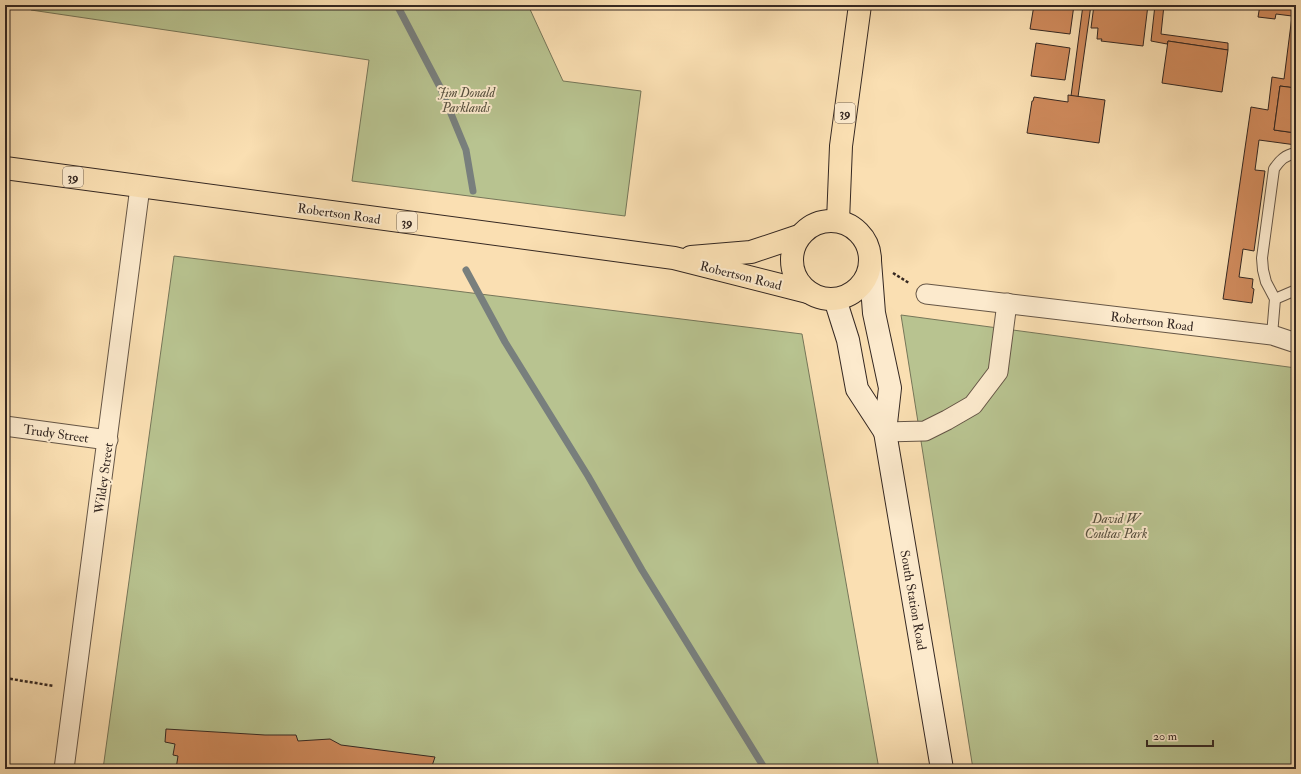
<svg xmlns="http://www.w3.org/2000/svg" width="1301" height="774" viewBox="0 0 1301 774" font-family="'IM FELL Double Pica',serif">
<style>
.green{fill:#b8c390;stroke:#767659}
.lines{fill:none;stroke-linecap:round;stroke-linejoin:round}
.stream{stroke:#787f7d;stroke-width:7}
.building{fill:#cf8a5c;stroke:#352822}
.lane-casing{stroke:#665646;stroke-width:12}
.street-casing{stroke:#665646;stroke-width:21}
.secondary-casing{stroke:#352822;stroke-width:24}
.primary-casing{stroke:#352822;stroke-width:24}
.path{stroke:#352822;stroke-width:2.5;stroke-dasharray:3 2;stroke-linecap:butt}
.lane{stroke:#fceacd;stroke-width:10}
.street{stroke:#fceacd;stroke-width:19}
.secondary{stroke:#fceacd;stroke-width:22}
.primary{stroke:#fadfb2;stroke-width:22}
.labels{text-anchor:middle;stroke-width:4;stroke-linejoin:round;paint-order:stroke}
.shield{fill:#fceacd;stroke:#716255;stroke-width:1}
.shield-label{font-size:12px;font-weight:bold;fill:#352822}
.park-label{font-size:13px;font-style:italic;fill:#564f3e;stroke:#fceacd}
.street-label{font-size:13px;fill:#352822;stroke:#fceacd}
</style>
<rect width="100%" height="100%" fill="#fadfb2"/>
<filter id="stains"><feTurbulence type="fractalNoise" baseFrequency=".005" numOctaves="4"/><feColorMatrix values="0 0 0 0 .2 0 0 0 0 .09 0 0 0 0 .02 0 0 0 .5 -.17"/></filter>
<radialGradient id="worn" r=".72"><stop offset=".6" stop-color="#630" stop-opacity="0"/><stop offset="1" stop-color="#630" stop-opacity=".3"/></radialGradient>
<g class="green">
<path d="M32 5H528L563 81 641 91 625 216 352 181 369 60 31 10Z"/>
<path d="M174 256 802 334 879 769H103Z"/>
<path d="M901 315 1296 368V769H973Z"/>
</g>
<g class="lines">
<g class="stream">
<path d="M397 5 440 87 466 150 473 191"/>
<path d="M466 270 505 342 588 476 642 570 765 769"/>
</g>
</g>
<g class="building">
<path d="M1034 5H1074L1070 34 1030 29Z"/>
<path d="M1083 5H1091L1078 97 1071 96Z"/>
<path d="M1094 5H1148L1143 46 1101 41 1102 39H1097L1098 28H1091Z"/>
<path d="M1155 5H1164L1161 34 1228 43V50L1168 41 1167 44 1151 41Z"/>
<path d="M1260 5H1296V79L1295 88 1280 86 1274 130 1296 133V145L1259 140 1255 170 1265 171 1254 251 1243 249 1239 277 1253 279 1252 288 1254 289 1252 303 1223 299 1251 107 1268 110 1272 77 1284 79 1292 16 1276 14 1275 19 1258 17Z"/>
<path d="M1168 41 1228 50 1222 92 1162 83Z"/>
<path d="M1036 43 1070 48 1065 80 1031 76Z"/>
<path d="M1280 86 1296 88V133L1274 130Z"/>
<path d="M1068 95 1105 100 1099 143 1027 133 1032 101H1033L1034 97 1068 102Z"/>
<path d="M166 729 265 735H296L298 741 330 739 341 745 435 757 431 769H176L178 756 173 755 175 744 165 742Z"/>
</g>
<g class="lines">
<defs>
<g id="lane">
<path d="M1275 299 1296 290"/>
<path d="M1272 335 1275 299 1266 282 1263 270 1262 258 1274 169C1280 160 1285 155 1296 153"/>
</g>
<g id="street">
<path d="M926 294 1272 335 1296 343"/>
<path d="M5 426 108 440"/>
<path d="M885 432 925 431 947 420 973 405 998 372 1007 303"/>
<path d="M64 769 140 187"/>
</g>
<g id="secondary">
<path d="M870 261 874 313 890 388 885 432 942 769"/>
<path d="M835 299 848 340 857 389 885 432"/>
</g>
<g id="primary">
<path d="M5 168 674 258 808 292"/>
<path d="M838 221 841 146 860 5"/>
<circle cx="831" cy="260" r="39"/>
<path d="M691 257 751 252 799 236"/>
</g>
</defs>
<use href="#lane" class="lane-casing"/>
<use href="#street" class="street-casing"/>
<use href="#secondary" class="secondary-casing"/>
<use href="#primary" class="primary-casing"/>
<g class="path">
<path d="M893 273 909 283"/>
<path d="M5 678 54 686"/>
</g>
<use href="#lane" class="lane"/>
<use href="#street" class="street"/>
<use href="#secondary" class="secondary"/>
<use href="#primary" class="primary"/>
</g>
<g class="labels">
<g class="shield">
<rect x="835" y="103" width="20" height="20" rx="3"/>
<rect x="63" y="167" width="20" height="20" rx="3"/>
<rect x="397" y="212" width="20" height="20" rx="3"/>
</g>
<g class="shield-label">
<text x="845" y="117">39</text>
<text x="73" y="181">39</text>
<text x="407" y="226">39</text>
</g>
<g class="park-label">
<text x="466" y="97">Jim Donald<tspan x="466" dy="15">Parklands</tspan></text>
<text x="1116" y="523">David W<tspan x="1116" dy="15">Coultas Park</tspan></text>
</g>
<g class="street-label">
<text transform="translate(339 213) rotate(8)" y="5">Robertson Road</text>
<text transform="translate(741 275) rotate(14)" y="5">Robertson Road</text>
<text transform="translate(1152 321) rotate(7)" y="5">Robertson Road</text>
<text transform="translate(56 433) rotate(8)" y="5">Trudy Street</text>
<text transform="translate(103 478) rotate(-82)" y="5">Wildey Street</text>
<text transform="translate(914 600) rotate(80)" y="5">South Station Road</text>
</g>
</g>
<rect width="1301" height="774" fill="none" stroke="#fadfb2" stroke-width="20"/>
<rect x="6" y="6" width="1289" height="762" fill="none" stroke="#352822" stroke-width="2"/>
<rect x="10" y="10" width="1281" height="754" fill="none" stroke="#352822"/>
<path d="M1147 740v6h66v-6" fill="none" stroke="#352822" stroke-width="2"/>
<text x="1153" y="740" font-size="12" fill="#352822" stroke="#fceacd" stroke-width="3" paint-order="stroke">20 m</text>
<rect width="100%" height="100%" filter="url(#stains)"/>
<rect width="100%" height="100%" fill="url(#worn)"/>
</svg>
